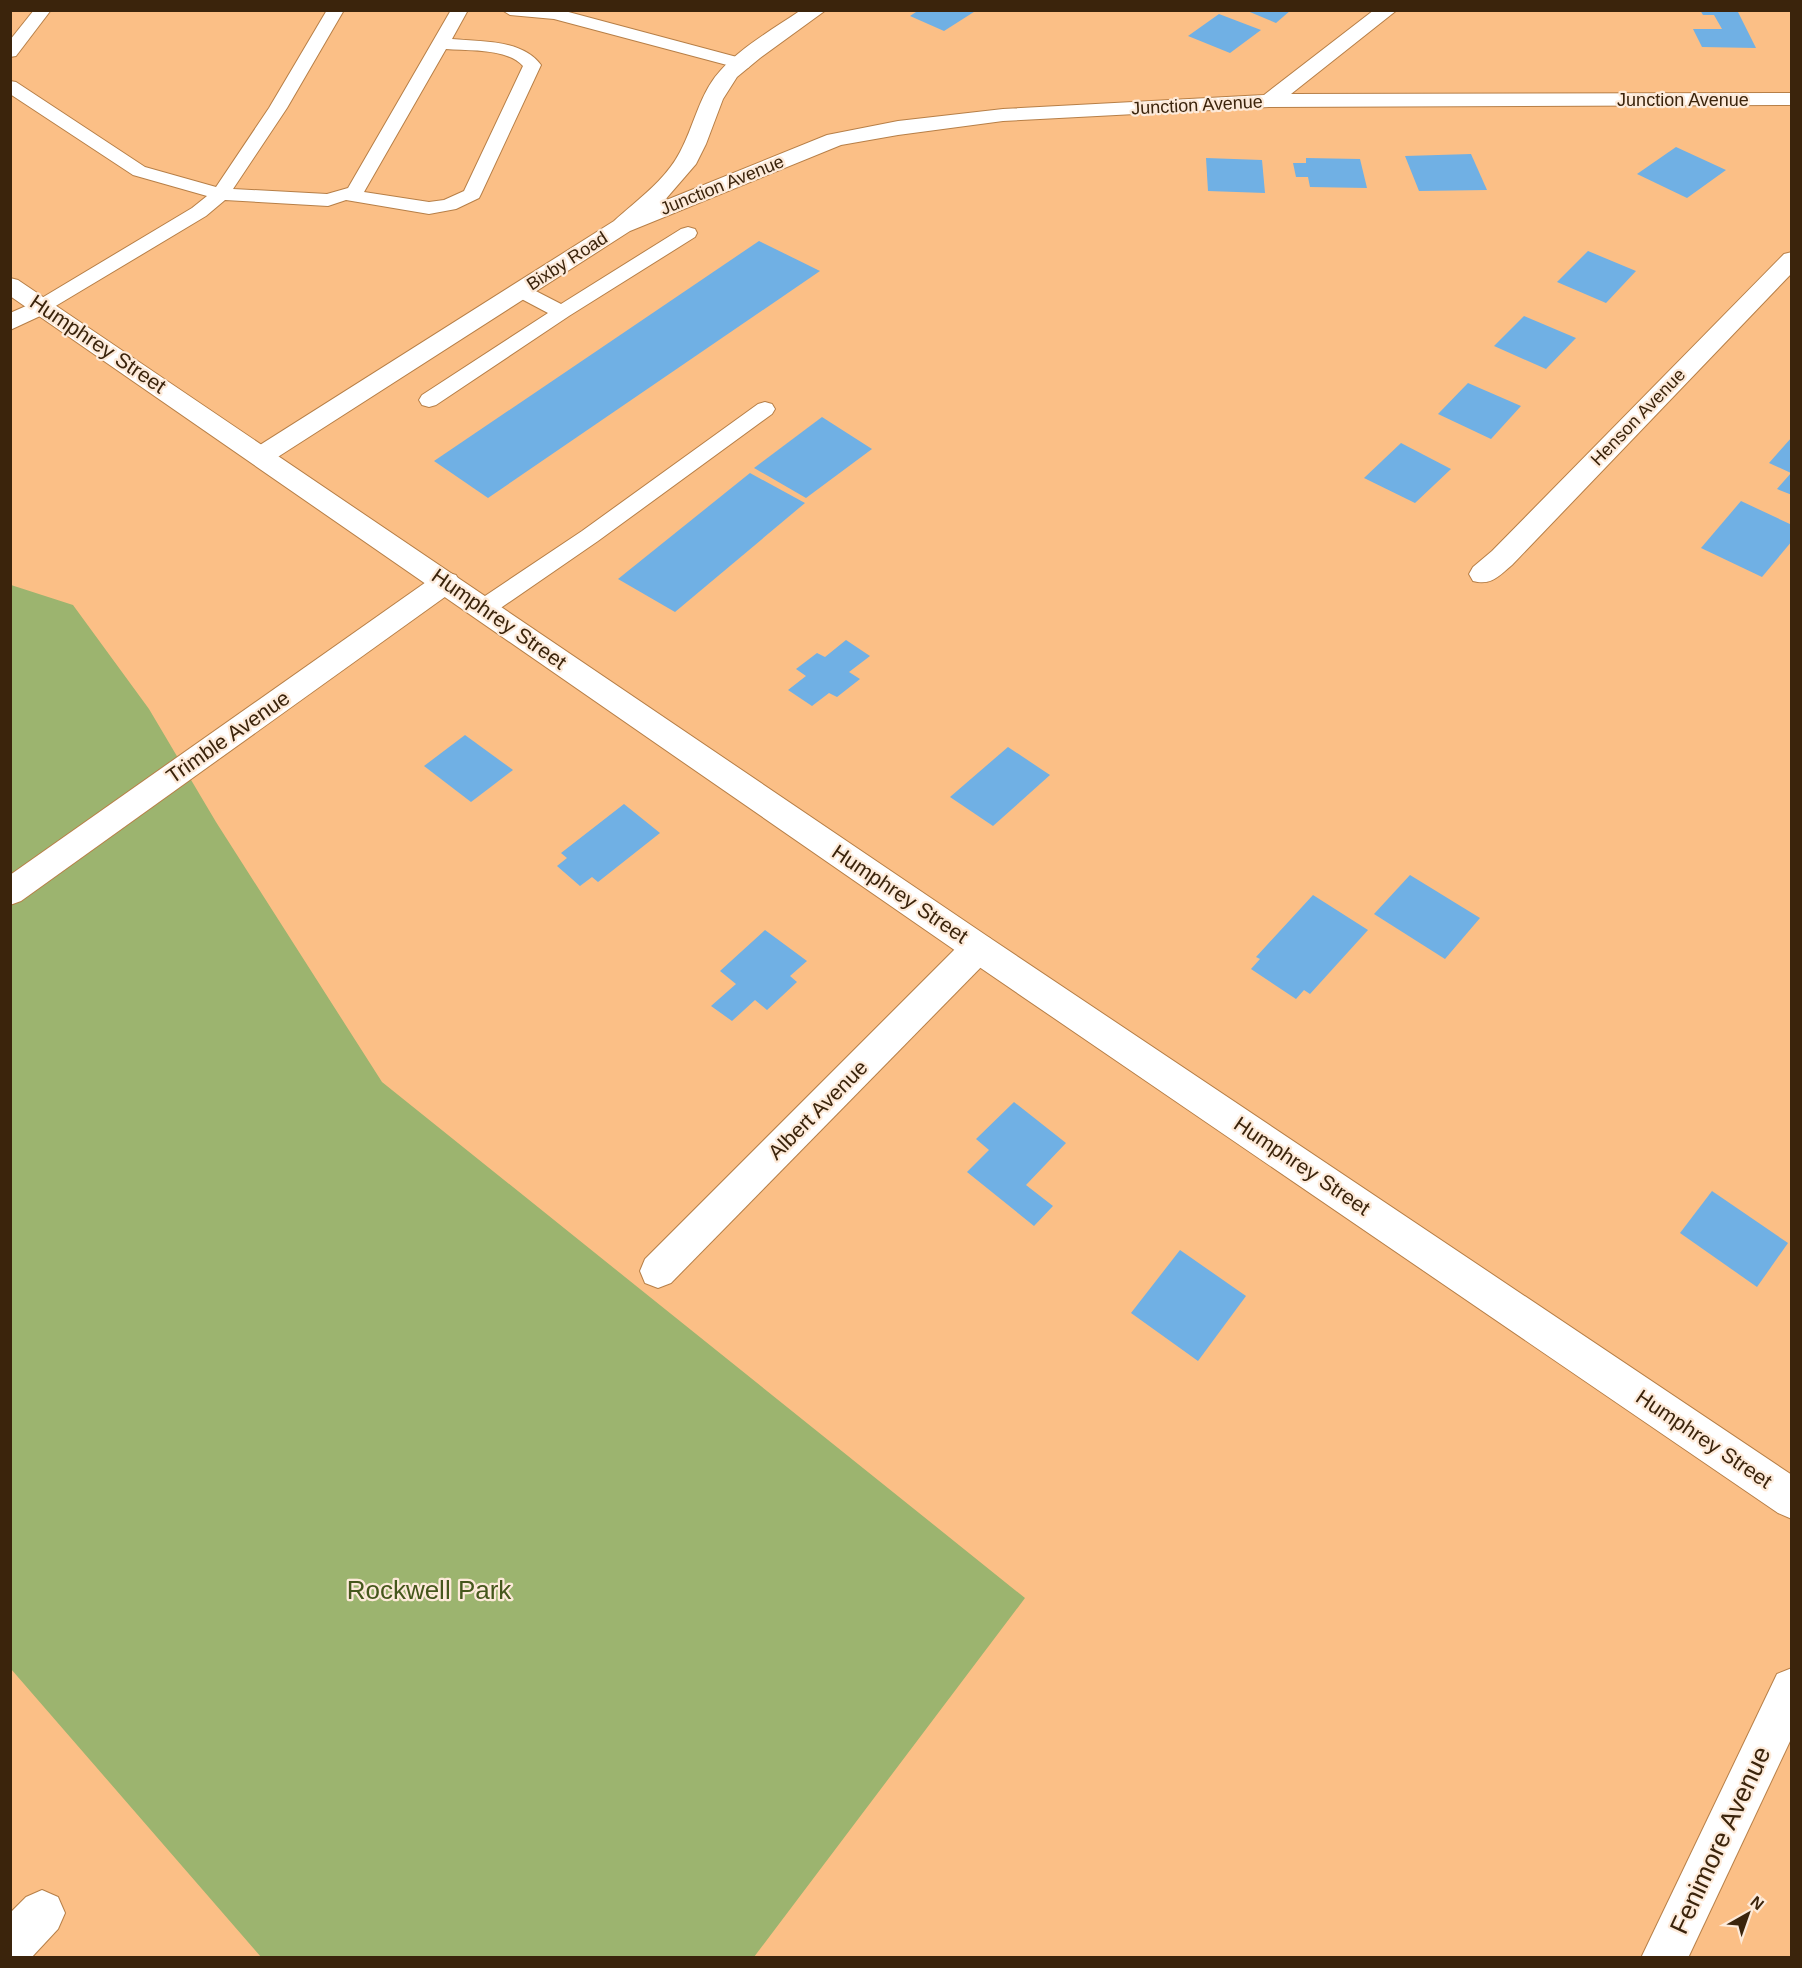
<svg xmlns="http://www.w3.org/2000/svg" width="1802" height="1968" viewBox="0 0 1802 1968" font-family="Arial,sans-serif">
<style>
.green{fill:#9cb46f}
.building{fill:#70b0e4}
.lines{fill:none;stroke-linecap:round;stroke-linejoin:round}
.service-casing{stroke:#b77f47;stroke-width:2}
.minor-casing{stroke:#b77f47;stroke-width:2}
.tertiary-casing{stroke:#b77f47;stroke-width:2}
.service{fill:#fff;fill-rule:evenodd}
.minor{fill:#fff;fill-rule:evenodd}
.tertiary{fill:#fff;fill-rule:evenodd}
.labels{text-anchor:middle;stroke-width:4.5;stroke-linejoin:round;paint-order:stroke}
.far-street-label{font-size:18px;fill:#3b240c;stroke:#fdead9}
.street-label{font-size:21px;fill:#3b240c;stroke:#fdead9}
.near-park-label{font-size:26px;fill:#45571c;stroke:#fdead9}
.near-street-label{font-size:26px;fill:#3b240c;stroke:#fdead9}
</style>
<rect width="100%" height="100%" fill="#fbbf86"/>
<path class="green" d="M11 585 73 605 149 709 216 822 382 1082 1025 1598 754 1957H261L11 1669Z"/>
<g class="building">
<path d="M919 10H977L944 31 910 16Z"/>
<path d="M1245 10H1291L1276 23Z"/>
<path d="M1700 10H1737L1756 48 1702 47 1693 29H1722L1714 15H1703Z"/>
<path d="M1219 14 1261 30 1230 53 1188 36Z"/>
<path d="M1676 147 1726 170 1687 198 1637 174Z"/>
<path d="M1471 154 1487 190 1419 191 1405 156Z"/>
<path d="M1206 158 1262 160 1265 193 1208 191Z"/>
<path d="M1306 158 1360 159 1367 188 1310 187 1308 177H1296L1293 163H1306Z"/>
<path d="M759 241 820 271 488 498 434 461Z"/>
<path d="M1588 251 1636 271 1606 303 1557 282Z"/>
<path d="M1524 316 1576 338 1546 369 1494 346Z"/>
<path d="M1468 383 1521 406 1491 439 1438 414Z"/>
<path d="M822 417 872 449 806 498 754 468Z"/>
<path d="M1792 437V495L1777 489 1791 473 1769 463Z"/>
<path d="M1401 443 1451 469 1415 503 1364 478Z"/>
<path d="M750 473 805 503 675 612 618 579Z"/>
<path d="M1741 501 1792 525V541L1762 577 1701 548Z"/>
<path d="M846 640 870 656 849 672 860 679 837 697 829 693 812 706 788 690 806 676 796 669 817 653 825 657Z"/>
<path d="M465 735 513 770 471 802 424 766Z"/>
<path d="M1008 747 1050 775 993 826 950 797Z"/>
<path d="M624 804 660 833 598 882 592 877 580 886 557 866 567 858 561 853Z"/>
<path d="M1410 875 1480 918 1445 959 1374 914Z"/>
<path d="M1313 895 1368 930 1310 994 1304 990 1296 999 1251 969 1260 959 1256 957Z"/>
<path d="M765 930 807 961 790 976 797 982 767 1010 755 1000 732 1021 711 1006 736 984 720 971Z"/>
<path d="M1014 1102 1066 1143 1026 1185 1053 1206 1034 1226 967 1172 989 1150 976 1139Z"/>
<path d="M1712 1191 1788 1243 1757 1287 1680 1233Z"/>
<path d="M1180 1250 1246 1296 1198 1361 1131 1313Z"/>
</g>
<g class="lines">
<defs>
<g id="service">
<path d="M34 10H51L16 56 10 57V40Z"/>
<path d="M327 10H344L287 108 233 189 327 194 348 188 451 10H468L452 39C481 42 522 39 541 65L481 194 479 198 456 209 429 214 346 200 328 206 225 200 206 216 49 310H35L32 306 35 302 192 208 207 196 133 175 10 94V81L16 82 145 167 216 187 269 108ZM446 49C469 51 507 48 523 66L464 191 444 200 429 202 364 192Z"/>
<path d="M502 10H561L748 60 751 64 748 68 742 69 554 19 510 15Z"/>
<path d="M688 227 695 229 697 233 695 237 569 316 436 405 429 407 422 405 419 400 422 395 548 313 514 295 511 291 514 287H528L561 304 681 229Z"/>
<path d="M765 402 772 404 775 409 772 414 598 541 492 614 484 616 476 614 473 608 476 602 582 531 758 404Z"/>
</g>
<g id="minor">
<path d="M801 10H826L760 58 737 77 723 99 706 144 696 164 664 201 827 135 898 121 1003 109 1264 95 1374 10H1397L1291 94 1792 93V105L1269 107 1003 121 898 135 841 145 630 231 270 462 261 465 252 462 248 456 252 450 614 221C637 200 665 181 680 152 693 128 698 100 715 77 737 49 772 30 801 10Z"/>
<path d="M1792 252V273L1512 565C1499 576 1491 586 1473 581L1469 574 1473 567 1492 551 1784 254Z"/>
<path d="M42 299 51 301 54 306 51 311 10 330V313Z"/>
<path d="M446 572 456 575 460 582 456 589 21 901 10 905V875L436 575Z"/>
<path d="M978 935 990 938 994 948 990 958 671 1283 658 1288 645 1283 640 1271 645 1259 966 938Z"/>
<path d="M1792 1668V1737L1688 1958H1641L1777 1674Z"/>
<path d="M42 1890 58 1897 65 1913 58 1929 31 1958H10V1913L26 1897Z"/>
</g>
<path id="tertiary" d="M10 278 18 280 990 938 1792 1475V1519L1778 1513 966 958 10 296Z"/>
</defs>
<use href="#service" class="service-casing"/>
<use href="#minor" class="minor-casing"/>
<use href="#tertiary" class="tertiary-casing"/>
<use href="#service" class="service"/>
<use href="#minor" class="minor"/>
<use href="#tertiary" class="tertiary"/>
</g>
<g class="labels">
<g class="far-street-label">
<text x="1683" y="106">Junction Avenue</text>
<text transform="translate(1197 105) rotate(-3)" y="6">Junction Avenue</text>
<text transform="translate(722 185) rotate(-22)" y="6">Junction Avenue</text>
<text transform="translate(567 261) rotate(-33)" y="6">Bixby Road</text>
<text transform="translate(1638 417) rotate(-46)" y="6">Henson Avenue</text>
</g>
<g class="street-label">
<text transform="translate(98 344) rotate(34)" y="7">Humphrey Street</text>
<text transform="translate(499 619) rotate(35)" y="7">Humphrey Street</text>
<text transform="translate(228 737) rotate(-35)" y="7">Trimble Avenue</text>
<text transform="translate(900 894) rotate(34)" y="7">Humphrey Street</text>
<text transform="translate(818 1110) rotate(-45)" y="7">Albert Avenue</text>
<text transform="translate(1302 1166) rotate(34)" y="7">Humphrey Street</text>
<text transform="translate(1704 1439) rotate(34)" y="7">Humphrey Street</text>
</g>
<g class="near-park-label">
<text x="429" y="1599">Rockwell Park</text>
</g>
<g class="near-street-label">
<text transform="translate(1720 1840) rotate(-65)" y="9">Fenimore Avenue</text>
</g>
</g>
<rect width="1802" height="1968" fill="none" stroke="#3b240c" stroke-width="24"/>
<g transform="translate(1748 1914) rotate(40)" stroke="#fdead9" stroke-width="4.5" paint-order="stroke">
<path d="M0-4.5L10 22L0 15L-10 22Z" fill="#3b240c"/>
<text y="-9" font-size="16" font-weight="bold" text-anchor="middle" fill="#3b240c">N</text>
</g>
</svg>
